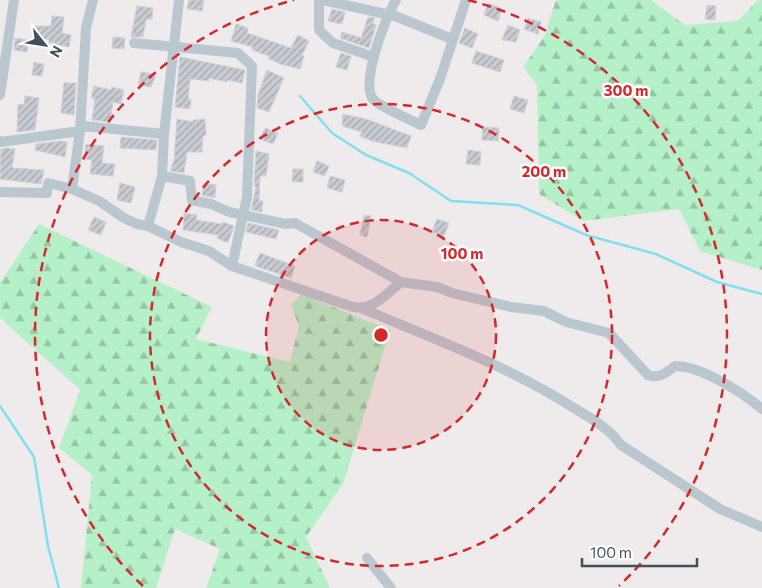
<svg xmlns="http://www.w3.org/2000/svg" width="762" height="588" viewBox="0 0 762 588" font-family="Commissioner,sans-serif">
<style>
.forest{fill:url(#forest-firs)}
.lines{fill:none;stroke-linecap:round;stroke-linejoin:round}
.stream{stroke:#81dfef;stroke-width:2.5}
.building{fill:url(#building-hatch);stroke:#cfd2d8}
.minor{stroke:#bbc7cf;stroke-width:10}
.ring{fill:none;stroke:#d62828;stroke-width:2.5;stroke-dasharray:9 6}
.centre{fill:#d62828;stroke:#fff;stroke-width:2.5}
.ring-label{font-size:15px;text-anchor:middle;font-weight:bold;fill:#d62828;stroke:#fff;stroke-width:5;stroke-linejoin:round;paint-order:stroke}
</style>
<defs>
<pattern id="forest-firs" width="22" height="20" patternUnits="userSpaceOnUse" patternTransform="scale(1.25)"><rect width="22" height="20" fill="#b6f0c9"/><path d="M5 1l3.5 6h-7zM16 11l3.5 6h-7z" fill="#96c5a6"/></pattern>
<pattern id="building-hatch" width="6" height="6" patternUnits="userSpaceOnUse" patternTransform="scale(1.25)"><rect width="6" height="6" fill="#c8cbd1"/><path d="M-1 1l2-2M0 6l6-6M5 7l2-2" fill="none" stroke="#a4a7ad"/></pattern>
</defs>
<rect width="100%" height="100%" fill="#efebec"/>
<g class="forest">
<path d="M556 0H651L685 25 738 21 758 0H762V270L700 251 679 209 583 221 539 194 537 85 523 67 544 37Z"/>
<path d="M39 224 212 307 196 339 290 362 299 326 291 305 301 294 390 330 343 484 306 537 330 588H206L220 549 175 529 156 588H81L92 475 59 448 80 390 0 318V283Z"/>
</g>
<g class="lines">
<g class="stream">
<path d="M300 96 332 133 366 155 409 173 451 201 518 205 586 235 656 254 717 282 762 294"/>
<path d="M0 406 34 457 48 546 59 588"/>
</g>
</g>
<g class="building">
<path d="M189 0H204L202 11 187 9Z"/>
<path d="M488 3 502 9 498 21 484 15Z"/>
<path d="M707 5 716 6 715 20 705 19Z"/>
<path d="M137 6 153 8 152 19H146L143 37H131Z"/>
<path d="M332 9 345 12 342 24 328 21Z"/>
<path d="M52 16 64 17 62 33 71 35 69 47 49 43V39L35 40V26H51Z"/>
<path d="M368 17 375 18 373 24 376 25 369 48 340 38 342 32 361 38Z"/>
<path d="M528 18 541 22 538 34 524 29Z"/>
<path d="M236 24 248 28 247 33 291 48 298 35 309 41 302 55 304 56 300 69 280 64 268 58 269 56 252 50 253 47 231 41Z"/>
<path d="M508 25 520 30 516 42 502 40Z"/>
<path d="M465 28 478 34 472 48 459 43Z"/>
<path d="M113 37 125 38 124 49 112 48Z"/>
<path d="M15 38 28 40 27 52 14 50Z"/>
<path d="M476 51 504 60 500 72 472 63Z"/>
<path d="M341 53 351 56 347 70 336 67Z"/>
<path d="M180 57 245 70 242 83 227 80V82L209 78V81L190 79 188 99H191L190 109 175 107Z"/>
<path d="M34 62 44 64 42 76 32 75Z"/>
<path d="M267 70 284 78 269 112 257 108 258 95Z"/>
<path d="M141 72 153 74 152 76 155 77 151 87 138 85Z"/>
<path d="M64 83H76L74 115 61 113Z"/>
<path d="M94 86 111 90 112 87 124 90 121 104 113 102 110 122 92 120 95 99 91 98Z"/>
<path d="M25 96 39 98 35 130 17 132 18 104 24 105Z"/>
<path d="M514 96 528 100 524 113 510 109Z"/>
<path d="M343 114 366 119 411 136 407 148 372 141 360 136 362 132 342 126Z"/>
<path d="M177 119 193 122V120L205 119 206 135 203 136 202 152H187L184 173 170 171 174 160Z"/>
<path d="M483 127 499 128 498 141 482 140Z"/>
<path d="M265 128 278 133 273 144 260 139Z"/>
<path d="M121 137 157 140 156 150 120 148Z"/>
<path d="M60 141 67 142 65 157 35 150 36 144Z"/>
<path d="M86 144 104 146 102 163 115 164 113 176 90 174 92 160 84 159Z"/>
<path d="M7 148 15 149 12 168 44 170 41 184 0 179 1 149Z"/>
<path d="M468 150 481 152 480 165 466 164Z"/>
<path d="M256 151 269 154 266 176H260L259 201H263L262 212 251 210 256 187 254 186Z"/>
<path d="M317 161 329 166 325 176 313 172Z"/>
<path d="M293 169H303V182H292Z"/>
<path d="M330 176 345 180 342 192 327 188Z"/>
<path d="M120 183 135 187 131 203 117 200Z"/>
<path d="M204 183 216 185 215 198 202 195Z"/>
<path d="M184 213 197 215 196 220 222 224 223 222 234 226 228 243 217 238 218 235 183 230Z"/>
<path d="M364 215 371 216 367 237 360 235Z"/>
<path d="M94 217 106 222 101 235 88 230Z"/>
<path d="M437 219 449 223 444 236 432 232Z"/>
<path d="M248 223 279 230 276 239 246 232Z"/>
<path d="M260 253 295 266 291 278 258 267 255 265Z"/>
</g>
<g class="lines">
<g class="minor">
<path d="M319 0V30L333 43 374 57"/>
<path d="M323 0 395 16 452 39"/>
<path d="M396 0C386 16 360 83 373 99 378 106 411 120 421 125L440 79 466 0"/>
<path d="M134 43 238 53 252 66 247 197 232 266"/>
<path d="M0 95 14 0"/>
<path d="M164 134 179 0"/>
<path d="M0 141 1 142 80 131 83 126 164 134 162 176 190 181 192 200 211 204 229 212 286 224 295 223 401 282 437 287 452 293 511 307 544 311 566 322 609 333 648 375C659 379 666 373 675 366 701 366 742 392 762 409"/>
<path d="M72 189 80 131 86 28 93 0"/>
<path d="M0 192 47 193 48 183 72 189 99 201 124 218 137 224 148 226 181 242 209 251 232 266 353 307C373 311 386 294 401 282"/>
<path d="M148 226 162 176"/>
<path d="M363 309C435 339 508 366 574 408 592 419 609 428 621 445L720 509 762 527"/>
<path d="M367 558 391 588"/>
</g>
</g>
<circle cx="381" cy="335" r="115" fill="#d62828" fill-opacity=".12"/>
<g class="ring">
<circle cx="381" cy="335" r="115"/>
<circle cx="381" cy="335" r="231"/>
<path d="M143 586A346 346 0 0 1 294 0M468 0A346 346 0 0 1 619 586"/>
</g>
<circle cx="381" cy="335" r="8" class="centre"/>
<g class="ring-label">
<text x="626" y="96">300 m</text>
<text x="544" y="177">200 m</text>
<text x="462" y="259">100 m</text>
</g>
<g transform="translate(45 45) rotate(120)" stroke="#ffffff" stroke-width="4" paint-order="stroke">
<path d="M0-4L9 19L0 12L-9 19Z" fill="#43505a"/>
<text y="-8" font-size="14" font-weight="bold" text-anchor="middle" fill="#43505a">N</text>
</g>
<path d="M582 558v8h115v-8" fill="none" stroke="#43505a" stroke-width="2.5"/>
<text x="590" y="558" font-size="15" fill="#43505a" stroke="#ffffff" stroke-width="4" paint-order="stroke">100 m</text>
</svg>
